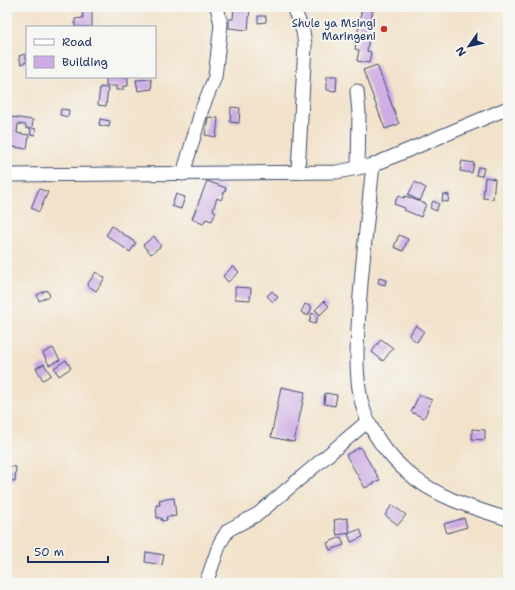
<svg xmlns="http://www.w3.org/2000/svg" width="515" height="590" viewBox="0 0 515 590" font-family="'Shantell Sans',sans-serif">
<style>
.building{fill:#cdace4}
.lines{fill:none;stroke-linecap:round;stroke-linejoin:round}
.minor-casing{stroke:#3b4a6e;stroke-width:15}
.minor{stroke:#fff;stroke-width:13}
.poi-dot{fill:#c8321e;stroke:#f6f6f2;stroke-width:1.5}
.labels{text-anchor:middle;stroke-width:4;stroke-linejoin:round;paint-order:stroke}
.poi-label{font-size:11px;fill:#1b2f5e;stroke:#f6f6f2;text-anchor:end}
</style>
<rect width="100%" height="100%" fill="#f6f6f2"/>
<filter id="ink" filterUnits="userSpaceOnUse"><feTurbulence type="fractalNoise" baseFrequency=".025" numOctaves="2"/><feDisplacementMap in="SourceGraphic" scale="8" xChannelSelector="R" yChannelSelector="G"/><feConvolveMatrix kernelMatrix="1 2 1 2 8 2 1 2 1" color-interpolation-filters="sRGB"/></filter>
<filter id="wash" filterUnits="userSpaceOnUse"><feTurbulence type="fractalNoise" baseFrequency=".012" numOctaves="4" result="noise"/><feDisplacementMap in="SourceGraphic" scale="16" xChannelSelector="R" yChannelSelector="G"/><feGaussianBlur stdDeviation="0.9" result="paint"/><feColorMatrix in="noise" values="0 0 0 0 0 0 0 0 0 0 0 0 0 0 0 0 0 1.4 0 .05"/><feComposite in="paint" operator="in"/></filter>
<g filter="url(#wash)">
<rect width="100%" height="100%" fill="#f2e2ca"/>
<g id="blocks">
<g class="building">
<path d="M234 7 250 9 248 30 229 28V19H233Z"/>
<path d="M362 7H373L367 51 371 52 369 63 357 61 359 50 355 49Z"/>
<path d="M82 9H92V27H75V19L83 18Z"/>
<path d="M258 16H266V22L258 23Z"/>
<path d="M25 54 27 62 21 64 19 56Z"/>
<path d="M377 65 399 124 385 129 363 70Z"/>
<path d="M327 76H337L336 91 327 90Z"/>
<path d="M106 77H128V86H123V90H116V86H106Z"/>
<path d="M151 79 152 89 138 91 136 80Z"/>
<path d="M100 87 108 88 106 106 98 105Z"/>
<path d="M231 107 240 108 239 123 230 122Z"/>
<path d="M61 109 69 110 68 117 60 115Z"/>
<path d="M12 117 33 120 32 128 36 129 35 135 30 134 31 129 26 128V125L18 124 17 133 29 135 27 149 8 146Z"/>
<path d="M208 117 218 118 216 137 205 135Z"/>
<path d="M100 119 110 121 109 127 99 125Z"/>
<path d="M462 161 474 163 472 173 460 171Z"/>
<path d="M478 167 484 168 482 176 476 175Z"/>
<path d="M485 177 495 179 493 199 483 198Z"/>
<path d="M207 181 226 188 221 200 217 198 213 210 216 212 212 221 206 219 203 224 192 219Z"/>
<path d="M415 182 426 188 420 201 408 195Z"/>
<path d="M39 189 48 192 39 212 31 208Z"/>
<path d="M176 194 185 197 181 209 172 206Z"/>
<path d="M443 194 449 195 448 202 442 201Z"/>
<path d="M398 196 404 198 405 196 426 204 421 217 404 210 405 208 394 204Z"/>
<path d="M433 201 439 204 436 211 430 208Z"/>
<path d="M112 226 136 243 130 252 106 235Z"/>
<path d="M399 235 408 239 403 251 394 247Z"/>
<path d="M154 236 161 246 151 254 143 245Z"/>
<path d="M233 266 239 272 228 282 223 276Z"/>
<path d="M96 272 105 278 96 291 87 285Z"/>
<path d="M379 278 386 280 385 285 378 283Z"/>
<path d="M235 287 251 288 250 300 235 299Z"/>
<path d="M47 290 50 296 39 301 37 295Z"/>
<path d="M272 291 278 297 273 302 267 296Z"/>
<path d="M324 301 329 306 320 315 315 310Z"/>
<path d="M305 304 312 307 308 316 301 312Z"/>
<path d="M312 313 318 316 315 324 309 322Z"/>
<path d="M416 325 424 331 417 342 409 336Z"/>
<path d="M381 339 393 348 383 361 372 352Z"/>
<path d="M53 348 60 360 49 365 43 353Z"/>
<path d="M66 360 71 368 59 376 54 368Z"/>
<path d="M44 364 51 375 43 380 36 368Z"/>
<path d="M281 387 305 392 294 442 271 437Z"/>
<path d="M325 393 337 395 335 406 324 404Z"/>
<path d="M419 395 432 400 424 418 411 412Z"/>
<path d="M472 429 485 430V440L472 439Z"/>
<path d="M360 447 380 480 365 488 346 455Z"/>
<path d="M7 466 16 467 15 481 7 480Z"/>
<path d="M174 498 176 516 166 517 167 520 162 521 161 518H157L156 505H160L159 500Z"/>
<path d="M392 505 406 515 398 525 385 515Z"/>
<path d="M347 518 350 533 337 535 334 520Z"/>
<path d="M464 518 467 527 447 533 444 524Z"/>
<path d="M360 529 363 537 351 542 348 534Z"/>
<path d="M341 537 344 545 330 550 327 543Z"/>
<path d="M146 552 164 555 162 565 145 562Z"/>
</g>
</g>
</g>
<g filter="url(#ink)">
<use href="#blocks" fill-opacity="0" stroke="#3b4a6e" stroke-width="1"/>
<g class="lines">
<defs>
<g id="minor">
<path d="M293 7 303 31 305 45 298 172"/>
<path d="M357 91 359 113 358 168"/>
<path d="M373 165C368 213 362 262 359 310 357 345 353 389 368 421 377 441 391 458 407 472 435 497 473 508 508 519"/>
<path d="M183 174 202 109 215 77 221 24 217 7"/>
<path d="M7 175 337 172 373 165 508 108"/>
<path d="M206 583 220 543 228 530 258 514 368 421"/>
</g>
</defs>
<use href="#minor" class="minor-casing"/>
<use href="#minor" class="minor"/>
</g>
</g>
<circle class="poi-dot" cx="384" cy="29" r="4"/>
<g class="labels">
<g class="poi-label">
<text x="376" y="27">Shule ya Msingi<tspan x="376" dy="13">Maringeni</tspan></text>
</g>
</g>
<rect width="515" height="590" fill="none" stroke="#f6f6f2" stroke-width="24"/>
<rect x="26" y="26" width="130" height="52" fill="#f6f6f2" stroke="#9ea6b7"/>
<rect x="34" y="39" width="20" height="6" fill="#ffffff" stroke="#9ea6b7"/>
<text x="62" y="46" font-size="12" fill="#1b2f5e">Road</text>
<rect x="34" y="56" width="20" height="12" fill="#cdace4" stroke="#9ea6b7"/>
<text x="62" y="66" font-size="12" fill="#1b2f5e">Building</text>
<g transform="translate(469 46) rotate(236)" stroke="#f6f6f2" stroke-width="3" paint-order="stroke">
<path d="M0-3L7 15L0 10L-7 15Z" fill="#1b2f5e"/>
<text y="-6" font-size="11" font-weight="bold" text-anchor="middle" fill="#1b2f5e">N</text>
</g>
<path d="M28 556v6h80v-6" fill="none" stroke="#1b2f5e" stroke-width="2"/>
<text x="34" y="556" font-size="12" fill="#1b2f5e" stroke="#f6f6f2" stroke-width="3" paint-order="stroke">50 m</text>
</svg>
